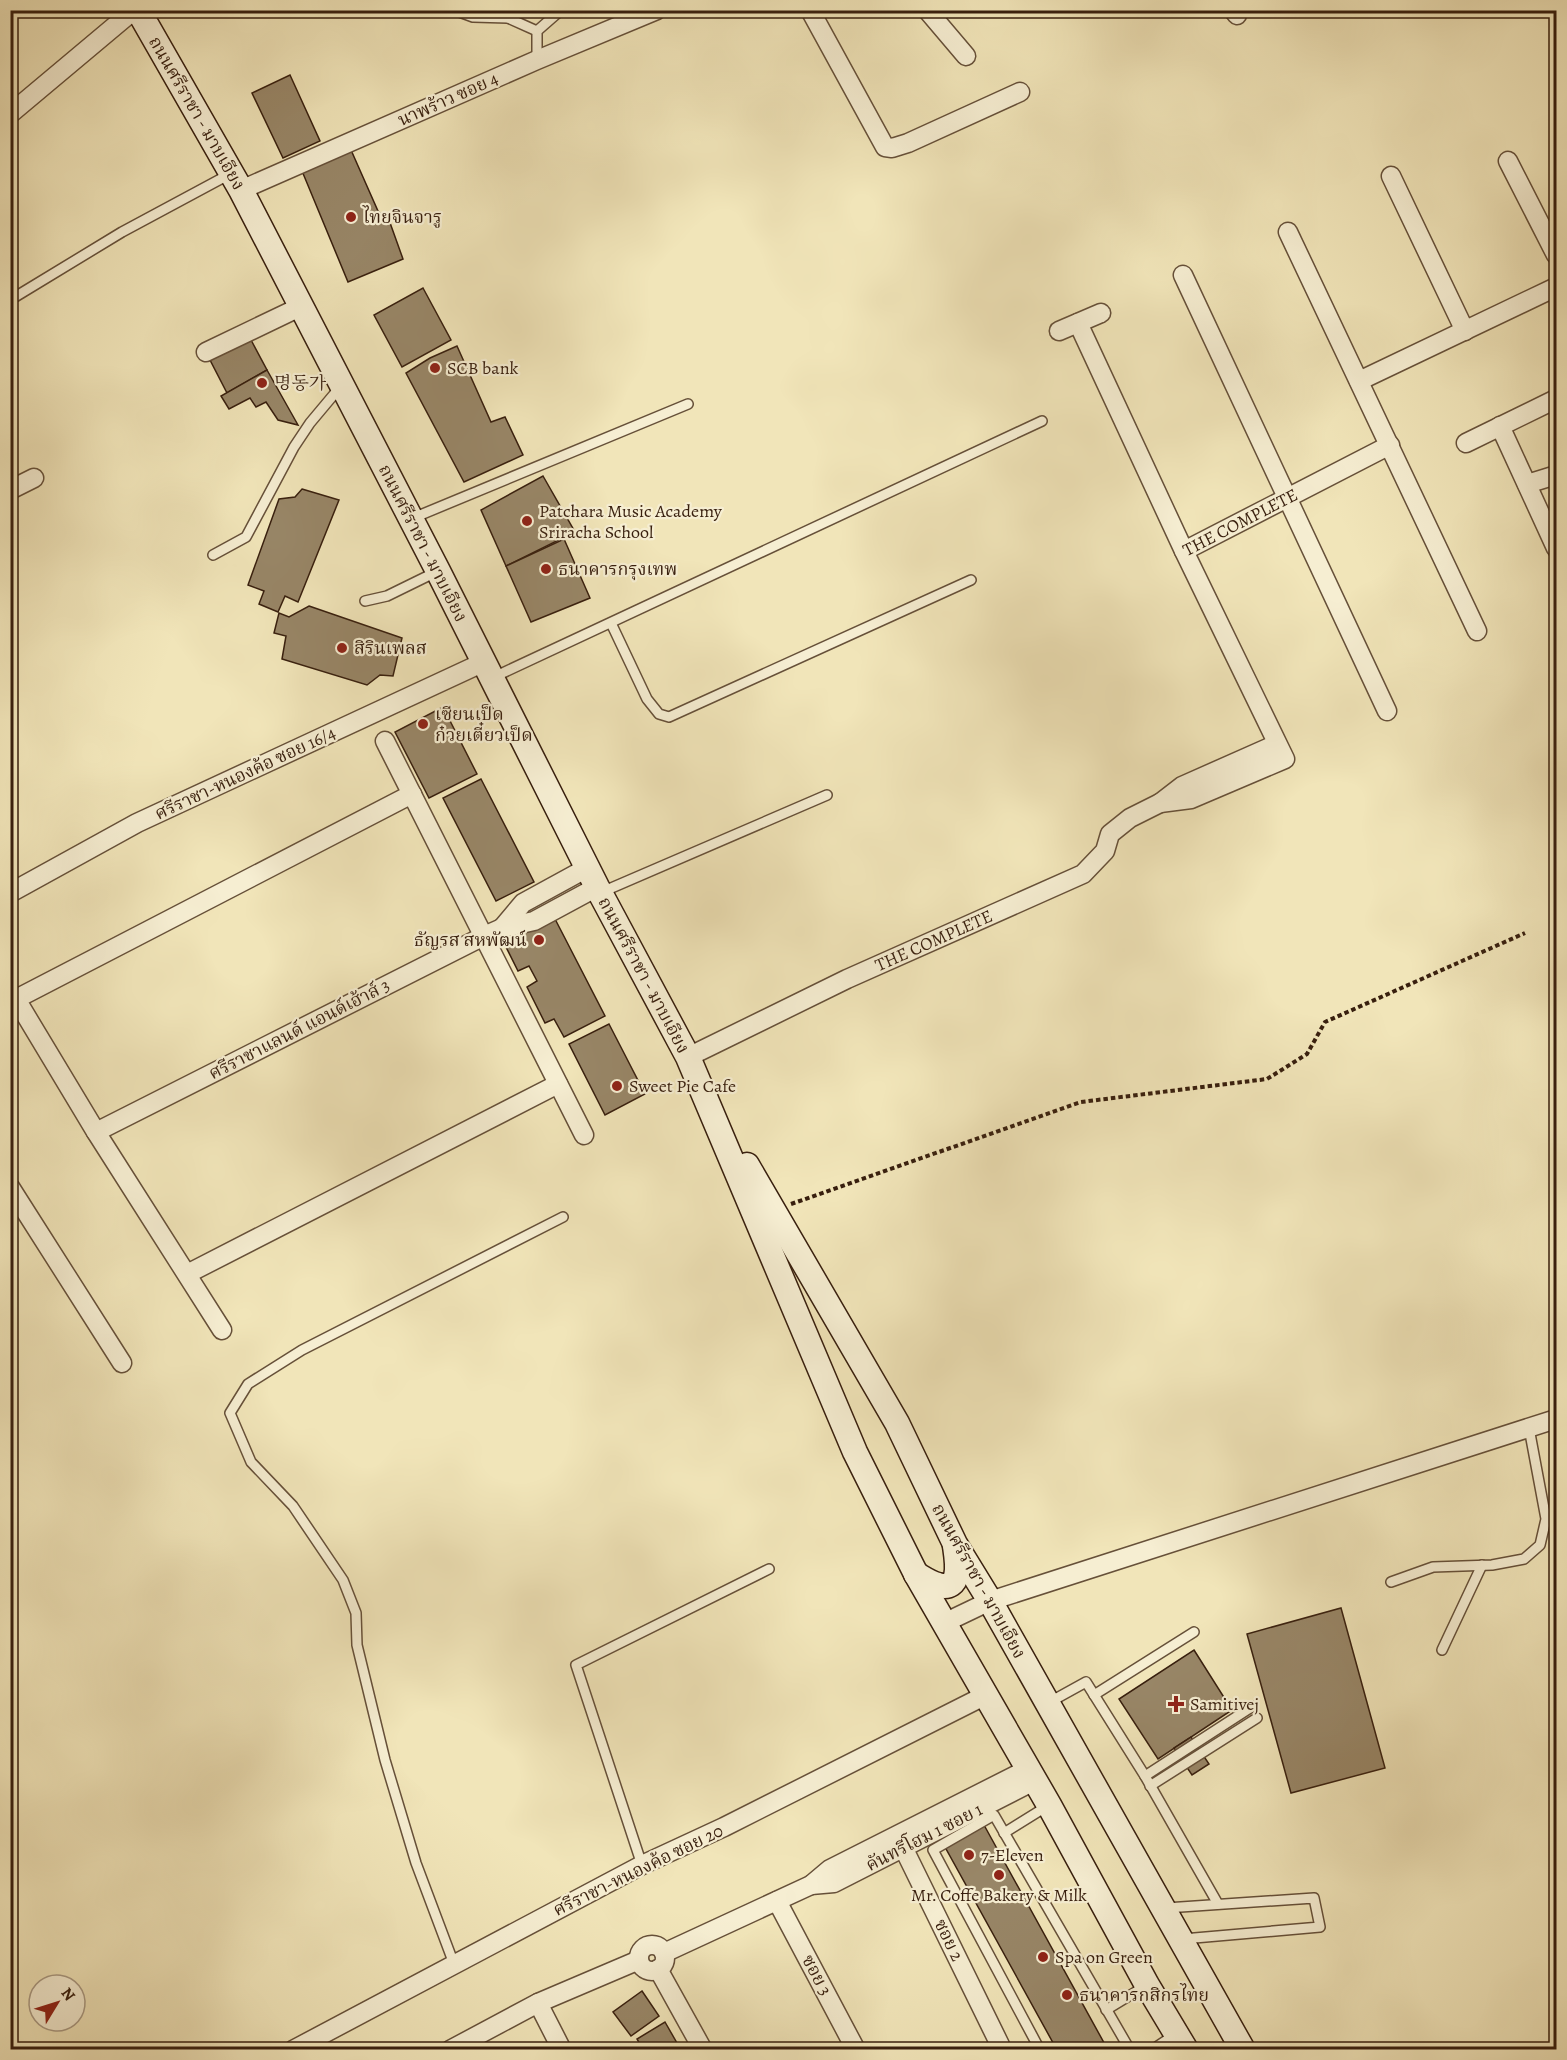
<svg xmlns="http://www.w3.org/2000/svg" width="1567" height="2060" viewBox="0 0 1567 2060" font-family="Alegreya,'Noto Serif KR','Noto Serif Thai',serif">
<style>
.building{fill:#988667;stroke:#381f0e;stroke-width:1.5}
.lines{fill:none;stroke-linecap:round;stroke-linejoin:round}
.lane-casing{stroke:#665039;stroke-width:12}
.street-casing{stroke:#665039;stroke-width:21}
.secondary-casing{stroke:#381f0e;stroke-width:27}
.path{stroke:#381f0e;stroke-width:4;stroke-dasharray:4.5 3;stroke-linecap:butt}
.lane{stroke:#f6eed2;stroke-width:9}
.street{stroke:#f6eed2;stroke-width:18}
.secondary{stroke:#f6eed2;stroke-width:24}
.poi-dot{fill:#8f2418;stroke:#f6eed2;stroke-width:2}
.labels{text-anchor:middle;stroke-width:4.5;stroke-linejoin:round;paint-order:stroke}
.street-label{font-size:18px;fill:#381f0e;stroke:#f6eed2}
.poi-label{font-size:18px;fill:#381f0e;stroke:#f6eed2;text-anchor:start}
</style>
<rect width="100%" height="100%" fill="#f1e5b9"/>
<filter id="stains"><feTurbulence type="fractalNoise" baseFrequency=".00333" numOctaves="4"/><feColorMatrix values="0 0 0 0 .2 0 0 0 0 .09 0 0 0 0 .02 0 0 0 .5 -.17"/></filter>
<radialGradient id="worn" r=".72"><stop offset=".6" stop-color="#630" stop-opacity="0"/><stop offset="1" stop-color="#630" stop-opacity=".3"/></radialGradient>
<g class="building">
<path d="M290 75 320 141 283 158 252 93Z"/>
<path d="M351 150 378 211 389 220 403 259 348 282 302 171Z"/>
<path d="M423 288 451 340 402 367 374 315Z"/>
<path d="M250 338 267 370 227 393 209 358Z"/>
<path d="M457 346 491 422 505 417 523 455 464 482 406 373 430 358Z"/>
<path d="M267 370 298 425 278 420 266 402 256 407 250 398 229 409 221 396Z"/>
<path d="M543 476 575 532 506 566 481 510Z"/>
<path d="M302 489 339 500 298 602 285 596 278 612 259 604 264 591 248 585 279 499 295 497Z"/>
<path d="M564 539 590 598 531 622 506 566Z"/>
<path d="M309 606 402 638 393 676 380 675 367 685 282 659 286 636 274 633 279 613 289 617Z"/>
<path d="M443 707 477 774 429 798 395 732Z"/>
<path d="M481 779 534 882 496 901 443 798Z"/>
<path d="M554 917 605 1016 564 1037 554 1019 545 1023 527 987 537 981 529 966 518 971 504 943Z"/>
<path d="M609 1024 645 1094 605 1115 569 1044Z"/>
<path d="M1341 1608 1385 1768 1291 1793 1247 1634Z"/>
<path d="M1194 1650 1232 1710 1158 1759 1119 1699Z"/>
<path d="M1191 1737 1209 1764 1192 1775 1174 1748Z"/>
<path d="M984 1825 1108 2050H1057L945 1847Z"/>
<path d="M642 1991 659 2016 631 2036 613 2012Z"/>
<path d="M665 2022 681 2050H633L640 2044 637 2039Z"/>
</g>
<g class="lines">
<defs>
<g id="lane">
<path d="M454 10 473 17 508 18"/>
<path d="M501 10 508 18 537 31"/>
<path d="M537 60V31L561 10"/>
<path d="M10 300 122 232 230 174"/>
<path d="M413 518 688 404"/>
<path d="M213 555 246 537 294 447 310 423 341 386"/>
<path d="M365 601 387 596 438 571"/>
<path d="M611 623 647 699 659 714 669 717 971 580"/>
<path d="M494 677 1042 421"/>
<path d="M602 892 827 795"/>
<path d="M1391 1582 1433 1567 1492 1565 1524 1559 1540 1545 1546 1519 1529 1428"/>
<path d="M1442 1650 1482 1565"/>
<path d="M1094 1695 1194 1632"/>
<path d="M1048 1703 1086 1682 1145 1776 1218 1904"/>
<path d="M1145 1776 1253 1706"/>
<path d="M1150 1786 1257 1718"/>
<path d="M1004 1833 1049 1805"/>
<path d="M642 1865 576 1665 769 1569"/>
<path d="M1166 1908 1314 1898 1320 1927 1183 1939"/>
<path d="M454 1964 416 1863 385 1760 357 1645 356 1613 343 1580 293 1506 251 1462 230 1413 248 1384 302 1350 563 1217"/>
<path d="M1106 2010 1147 1985"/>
<path d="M1040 2050 933 1850 994 1815 1130 2050"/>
</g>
<g id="street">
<path d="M810 10 885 147 892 148 908 143 1020 92"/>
<path d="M927 10 966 56"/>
<path d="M1233 10 1237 15"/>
<path d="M10 114 134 10"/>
<path d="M1508 161 1556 255"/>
<path d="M1391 176 1465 331"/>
<path d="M241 190 537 60 657 10"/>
<path d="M1288 232 1477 631"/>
<path d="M1183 275 1387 711"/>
<path d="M1078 323 1184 551 1285 759 1191 799 1160 803"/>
<path d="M1059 331 1101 313"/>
<path d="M206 352 302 306"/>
<path d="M1359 381 1556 287"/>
<path d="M1500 426 1556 548"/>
<path d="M1466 443 1556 399"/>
<path d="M1527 484 1556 475"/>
<path d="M10 490 34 478"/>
<path id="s1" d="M1184 551 1390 445"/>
<path d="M385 741 584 1135"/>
<path d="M10 893 137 823 484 662"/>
<path d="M502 928 523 903 587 868"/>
<path id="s2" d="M688 1057 847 979 1083 874 1105 851 1110 834 1130 818 1160 803 1182 786 1277 744"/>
<path d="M96 1132 484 936 502 928 534 921 597 887"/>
<path d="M10 1187 122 1363"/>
<path d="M187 1274 558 1084"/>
<path d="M222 1330 96 1132 16 999 412 794"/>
<path d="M944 1623 990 1601 1556 1419"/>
<path d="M899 1839 1000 2045"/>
<path d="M811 1885 834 1883 1034 1781"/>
<path d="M777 1901 856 2050"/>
<circle cx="652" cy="1958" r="13"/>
<path d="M664 1953 811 1885 830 1869 1028 1769"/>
<path d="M658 1969 703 2050"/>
<path d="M538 2003 562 2050"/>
<path d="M293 2050 642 1865 724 1827 986 1695"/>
<path d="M450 2050 538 2003 639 1960"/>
<path d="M1160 2050 1178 2038"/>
</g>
<g id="secondary">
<path d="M138 10 241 190 438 571 597 887 688 1057 855 1452 916 1574 1049 1805 1147 1985 1186 2050"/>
<path d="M747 1165 897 1423 955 1544 990 1601 1243 2050"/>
<path d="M916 1574C923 1578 930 1583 938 1585 963 1592 957 1560 955 1546"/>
</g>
</defs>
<use href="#lane" class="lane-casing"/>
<use href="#street" class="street-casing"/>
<use href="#secondary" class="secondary-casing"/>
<path class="path" d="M791 1204 1081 1102 1267 1079 1307 1054 1325 1022 1525 933"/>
<use href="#lane" class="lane"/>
<use href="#street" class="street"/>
<use href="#secondary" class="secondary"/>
</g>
<g class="poi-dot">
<circle cx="351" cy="217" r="6"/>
<circle cx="435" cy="368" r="6"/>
<circle cx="262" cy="383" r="6"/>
<circle cx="527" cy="521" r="6"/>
<circle cx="546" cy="569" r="6"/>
<circle cx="342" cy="648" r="6"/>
<circle cx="423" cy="724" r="6"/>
<circle cx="539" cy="940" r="6"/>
<circle cx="617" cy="1086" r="6"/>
<path d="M1173 1695h6v6h6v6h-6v6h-6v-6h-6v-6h6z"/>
<circle cx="969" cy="1855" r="6"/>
<circle cx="999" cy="1875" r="6"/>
<circle cx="1043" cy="1957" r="6"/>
<circle cx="1067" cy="1995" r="6"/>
</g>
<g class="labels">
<g class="street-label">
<text transform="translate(448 99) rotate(-24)" y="6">นาพร้าว ซอย 4</text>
<text transform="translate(197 113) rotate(60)" y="6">ถนนศรีราชา - มาบเอียง</text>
<text dy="6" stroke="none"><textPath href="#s1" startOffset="63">THE COMPLETE</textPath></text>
<text transform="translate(423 543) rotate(63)" y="6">ถนนศรีราชา - มาบเอียง</text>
<text transform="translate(245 773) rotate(-25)" y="6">ศรีราชา-หนองค้อ ซอย 16/4</text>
<text dy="6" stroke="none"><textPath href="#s2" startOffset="272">THE COMPLETE</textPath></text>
<text transform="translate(644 975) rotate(62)" y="6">ถนนศรีราชา - มาบเอียง</text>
<text transform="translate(299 1029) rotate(-27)" y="6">ศรีราชาแลนด์ แอนด์เฮ้าส์ 3</text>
<text transform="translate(979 1581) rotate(61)" y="6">ถนนศรีราชา - มาบเอียง</text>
<text transform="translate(924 1837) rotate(-27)" y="6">คันทรีโฮม 1 ซอย 1</text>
<text transform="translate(638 1870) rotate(-26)" y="6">ศรีราชา-หนองค้อ ซอย 20</text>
<text transform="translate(949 1940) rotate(64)" y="6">ซอย 2</text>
<text transform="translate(817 1975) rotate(62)" y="6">ซอย 3</text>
</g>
<g class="poi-label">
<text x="363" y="223">ไทยจินจารู</text>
<text x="447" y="374">SCB bank</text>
<text x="274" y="389">명동가</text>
<text x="539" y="517">Patchara Music Academy<tspan x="539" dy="21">Sriracha School</tspan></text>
<text x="558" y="575">ธนาคารกรุงเทพ</text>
<text x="354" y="654">สิรินเพลส</text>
<text x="435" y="720">เซียนเป็ด<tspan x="435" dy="21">ก๋วยเตี๋ยวเป็ด</tspan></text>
<text x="527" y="946" text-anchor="end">ธัญรส สหพัฒน์</text>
<text x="629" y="1092">Sweet Pie Cafe</text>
<text x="1190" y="1710">Samitivej</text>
<text x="981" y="1861">7-Eleven</text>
<text x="999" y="1901" text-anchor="middle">Mr. Coffe Bakery &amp; Milk</text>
<text x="1055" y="1963">Spa on Green</text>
<text x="1079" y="2001">ธนาคารกสิกรไทย</text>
</g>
</g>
<rect width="1567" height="2060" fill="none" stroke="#f1e5b9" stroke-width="36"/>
<rect x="12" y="12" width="1543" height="2036" fill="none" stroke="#381f0e" stroke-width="3"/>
<rect x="18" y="18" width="1531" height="2024" fill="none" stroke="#381f0e" stroke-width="1.5"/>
<g transform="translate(57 2003) rotate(52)"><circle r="28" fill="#f6eed2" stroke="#aa9b84" stroke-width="1.5"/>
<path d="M0-4.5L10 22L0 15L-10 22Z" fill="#8f2418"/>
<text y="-9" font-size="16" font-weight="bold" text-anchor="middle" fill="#381f0e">N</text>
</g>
<rect width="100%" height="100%" filter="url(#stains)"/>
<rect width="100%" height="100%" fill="url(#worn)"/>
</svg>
